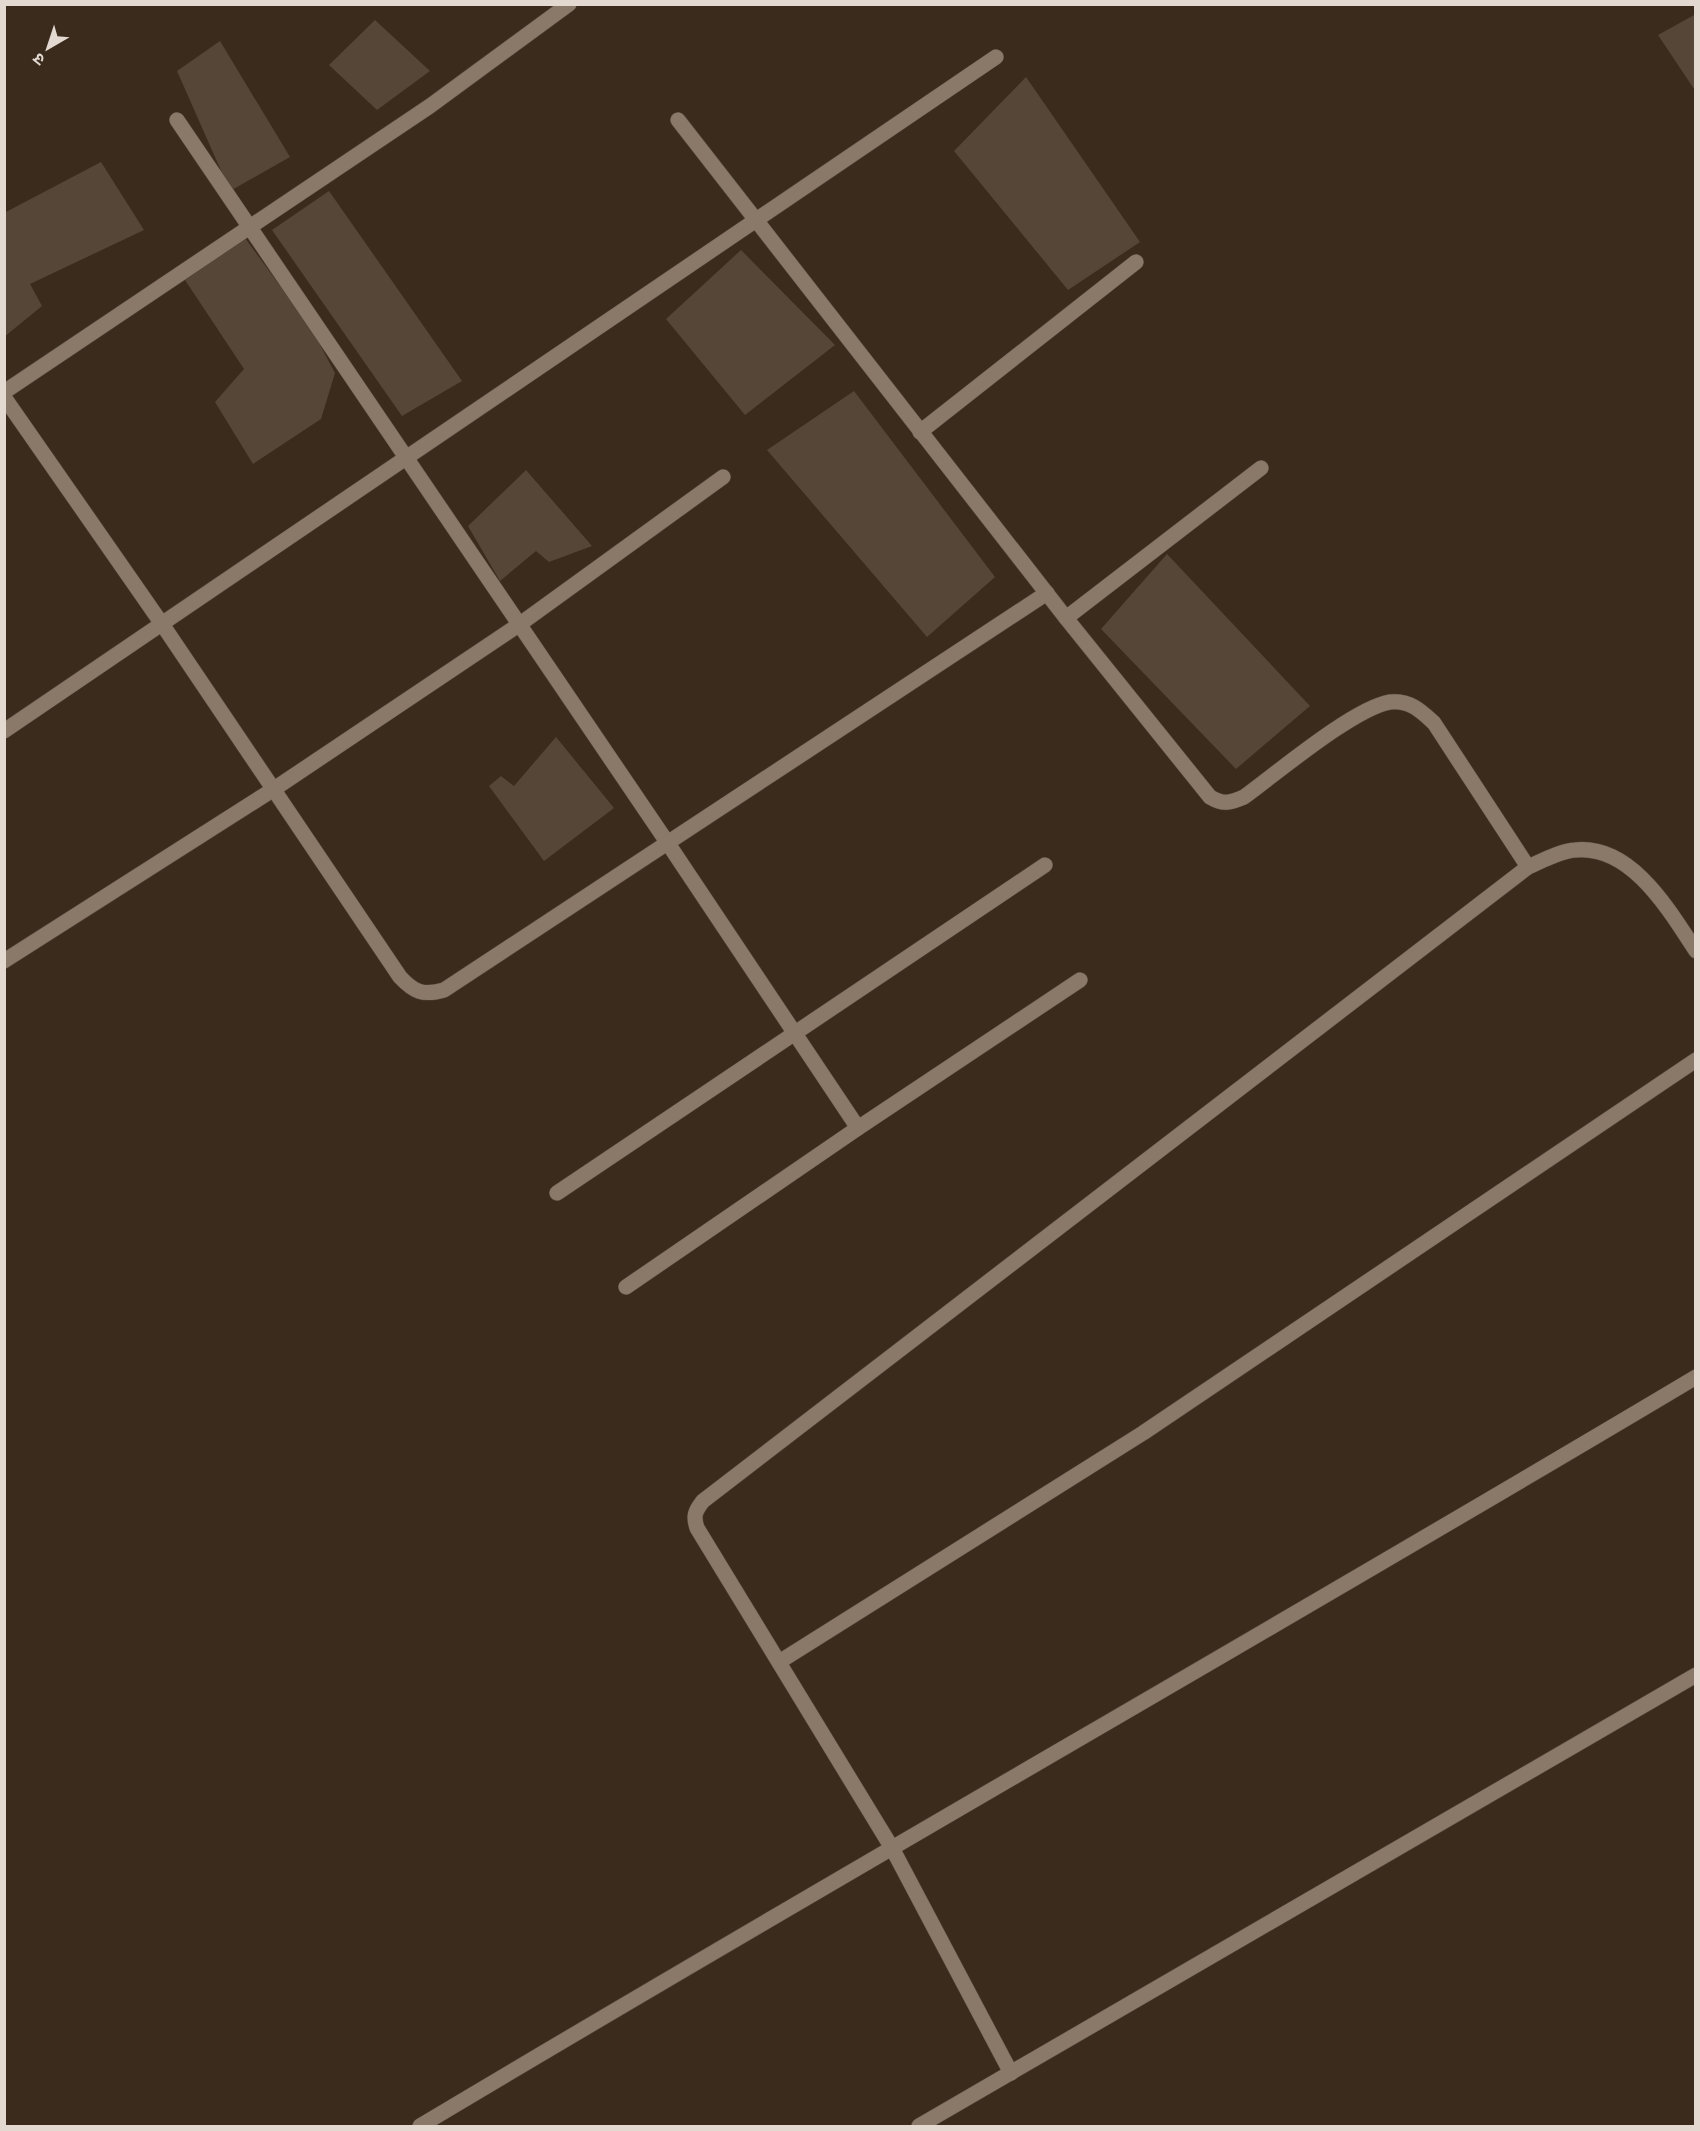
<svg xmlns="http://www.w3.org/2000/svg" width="1700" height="2131" viewBox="0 0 1700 2131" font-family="'Exo 2','Noto Sans Devanagari',sans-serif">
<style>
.building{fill:#564637}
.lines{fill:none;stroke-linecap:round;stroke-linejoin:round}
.minor-casing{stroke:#53473b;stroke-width:16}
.minor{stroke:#8a7969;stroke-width:15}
</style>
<rect width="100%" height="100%" fill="#3a2b1d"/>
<g class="building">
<path d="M1696 14V92L1658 35Z"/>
<path d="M375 20 430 71 377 110 329 65Z"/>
<path d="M220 41 290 157 230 191 177 71Z"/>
<path d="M1026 77 1140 242 1068 290 954 151Z"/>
<path d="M101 162 144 230 30 284 42 306 4 337V213Z"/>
<path d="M329 191 462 381 402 416 272 230Z"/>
<path d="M245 238 311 328 335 373 321 419 253 464 215 402 244 369 181 274Z"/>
<path d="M741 250 835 345 745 415 666 319Z"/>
<path d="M854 391 995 577 927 637 767 450Z"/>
<path d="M526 470 592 546 549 562 536 551 500 581 468 526Z"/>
<path d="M1167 554 1310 706 1236 769 1101 629Z"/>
<path d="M556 737 614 808 544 861 489 786 501 776 514 786Z"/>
</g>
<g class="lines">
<defs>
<g id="minor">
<path d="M177 120 667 842 858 1128"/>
<path d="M678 120 1066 618 1210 797C1223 805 1230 803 1244 797 1277 773 1354 708 1390 702 1410 700 1421 711 1434 723L1528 867"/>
<path d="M4 392 430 106 569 4"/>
<path d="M4 397 162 624 400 977C414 992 423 996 444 990L1047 593"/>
<path d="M920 432 1136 262"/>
<path d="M1066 618 1261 468"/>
<path d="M4 731 996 57"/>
<path d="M4 961 274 789 520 624 723 477"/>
<path d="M557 1193 1045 865"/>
<path d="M626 1287 858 1128 1080 980"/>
<path d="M779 1662 1143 1433 1696 1060"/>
<path d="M1011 2073 892 1848 697 1528C693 1516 695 1511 703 1501L1528 867C1542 861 1560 851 1575 850 1631 844 1669 910 1696 951"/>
<path d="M420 2126C843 1873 1272 1630 1696 1377"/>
<path d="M919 2126 1696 1675"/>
</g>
</defs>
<use href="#minor" class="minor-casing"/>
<use href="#minor" class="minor"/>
</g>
<rect width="1700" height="2131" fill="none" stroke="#e3d9d0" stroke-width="12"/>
<g transform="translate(48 48) rotate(219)" stroke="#3a2b1d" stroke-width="4.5" paint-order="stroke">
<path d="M0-4.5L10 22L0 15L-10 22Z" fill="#e3d9d0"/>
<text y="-9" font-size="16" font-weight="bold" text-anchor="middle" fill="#e3d9d0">उ</text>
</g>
</svg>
